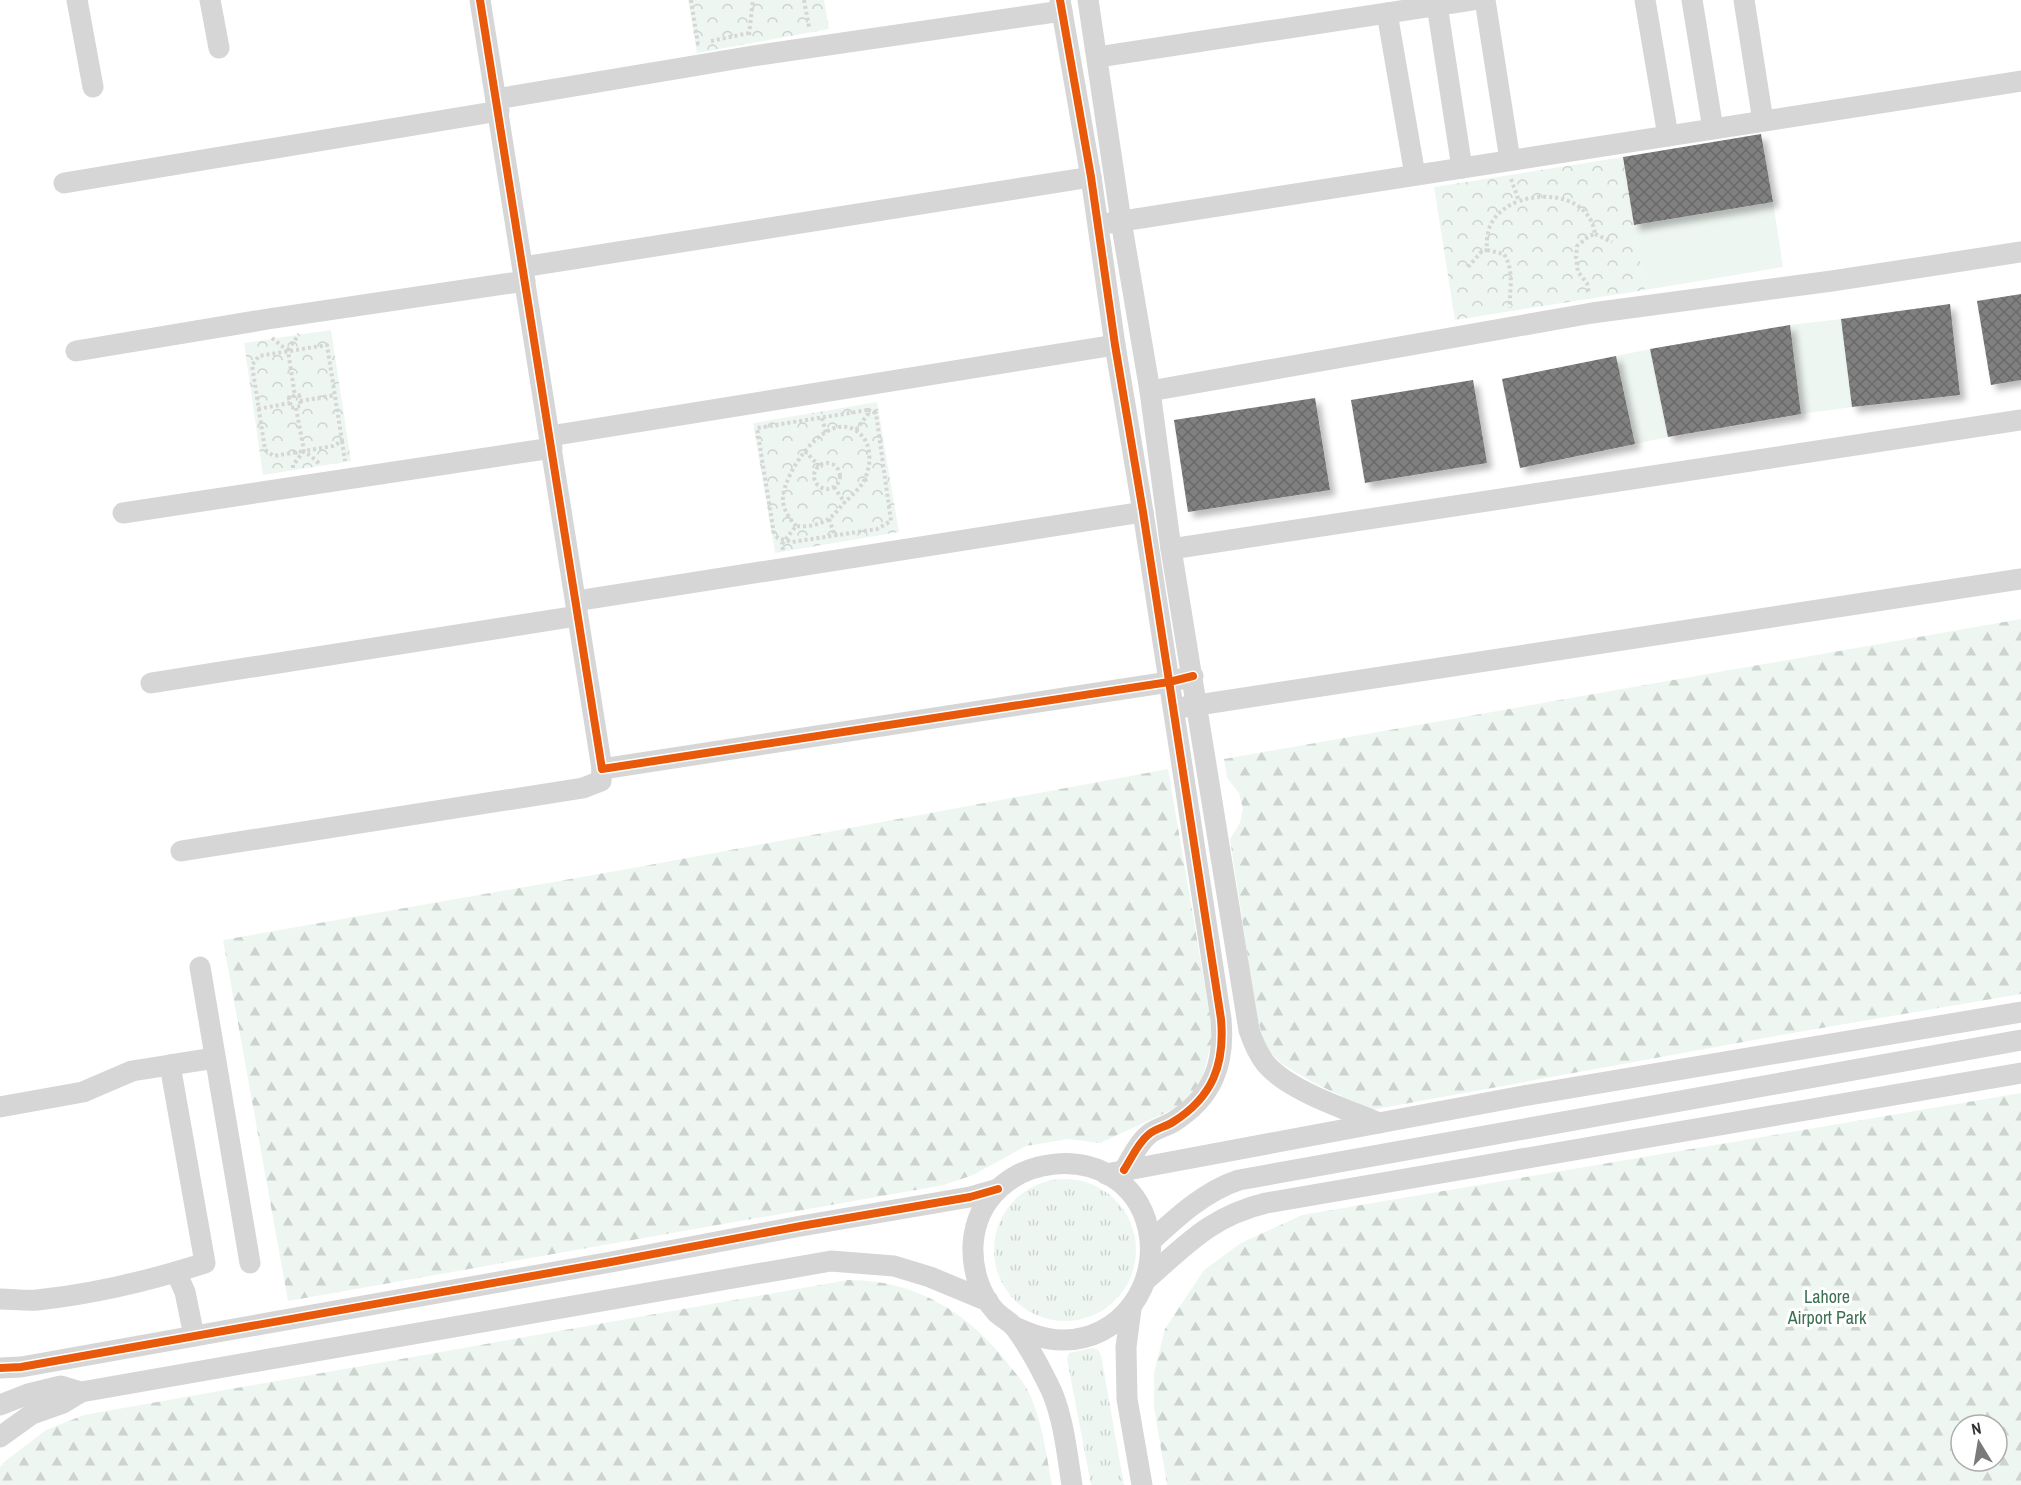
<svg xmlns="http://www.w3.org/2000/svg" width="2021" height="1485" viewBox="0 0 2021 1485" font-family="'Archivo Narrow',sans-serif">
<style>
.grass{fill:url(#grass-tufts)}
.forest{fill:url(#forest-firs);fill-rule:evenodd}
.park{fill:url(#park-crowns)}
.garden{fill:#eef6f1}
.building{fill:url(#building-cross-hatch);filter:url(#shadow)}
.lines{fill:none;stroke-linecap:round;stroke-linejoin:round}
.path{stroke:#d6d6d6;stroke-width:4;stroke-dasharray:3 3;stroke-linecap:butt}
.minor{stroke:#d6d6d6;stroke-width:21}
.cycleway-casing{stroke:#fff;stroke-width:11}
.cycleway{stroke:#e8590c;stroke-width:8}
.labels{text-anchor:middle;stroke-width:6;stroke-linejoin:round;paint-order:stroke}
.park-label{font-size:18px;fill:#3c7052;stroke:#fff}
</style>
<defs>
<pattern id="grass-tufts" width="24" height="20" patternUnits="userSpaceOnUse" patternTransform="scale(1.5)"><rect width="24" height="20" fill="#eef6f1"/><path d="M3 7l-1-3M5 7V3M7 7l1-3M15 17l-1-3M17 17v-4M19 17l1-3" fill="none" stroke="#cdd3cf"/></pattern>
<pattern id="forest-firs" width="22" height="20" patternUnits="userSpaceOnUse" patternTransform="scale(1.5)"><rect width="22" height="20" fill="#eef6f1"/><path d="M5 1l3.5 6h-7zM16 11l3.5 6h-7z" fill="#cdd3cf"/></pattern>
<pattern id="park-crowns" width="20" height="18" patternUnits="userSpaceOnUse" patternTransform="scale(1.5)"><rect width="20" height="18" fill="#eef6f1"/><path d="M2 6a3 3 0 1 1 6 0M12 15a3 3 0 1 1 6 0" fill="none" stroke="#cdd3cf"/></pattern>
<pattern id="building-cross-hatch" width="8" height="8" patternUnits="userSpaceOnUse" patternTransform="scale(1.5)"><rect width="8" height="8" fill="#808080"/><path d="M0 0l8 8M0 8l8-8" fill="none" stroke="#696969"/></pattern>
<filter id="shadow"><feDropShadow dx="5.5" dy="5.5" stdDeviation="3" flood-color="#0004"/></filter>
</defs>
<rect width="100%" height="100%" fill="#fff"/>
<g class="grass">
<circle cx="1065" cy="1250" r="71"/>
<path d="M1092 1348 1098 1350 1101 1355 1124 1485H1091L1067 1359 1069 1353Z"/>
</g>
<g class="forest">
<path d="M2021 619V994L1798 1032 1371 1110 1314 1083 1282 1064 1266 1048 1257 1018 1230 839 1240 823 1243 809 1239 793 1227 778 1224 759Z"/>
<path d="M1168 769 1212 1027 1211 1044 1202 1080 1191 1095 1178 1107 1100 1143 1068 1139 1026 1146 973 1175 944 1185 288 1301 223 940 644 866Z"/>
<path d="M2021 1093V1485H1167L1154 1407V1373L1165 1329 1204 1270 1241 1243 1302 1215ZM1961 1425H1997V1461H1961Z"/>
<path d="M848 1280C916 1280 968 1312 1009 1365 1015 1373 1024 1382 1028 1391 1041 1416 1047 1457 1052 1485H0V1467L4 1462 46 1430 84 1415Z"/>
</g>
<g class="park">
<path d="M688 0H824L829 29 697 53Z"/>
<path d="M1623 157 1645 290 1455 320 1434 187Z"/>
<path d="M331 330 351 461 263 475 244 343Z"/>
<path d="M877 402 899 532 775 553 753 423Z"/>
</g>
<g class="garden">
<path d="M1773 202 1783 267 1645 290 1634 225Z"/>
<path d="M1841 319 1852 407 1801 414 1790 325Z"/>
<path d="M1650 349 1668 437 1635 444 1616 356Z"/>
</g>
<g class="building">
<path d="M1761 134 1773 202 1634 225 1623 157Z"/>
<path d="M2021 294V380L1991 385 1977 301Z"/>
<path d="M1950 304 1960 395 1852 407 1841 319Z"/>
<path d="M1790 325 1801 414 1668 437 1650 349Z"/>
<path d="M1616 356 1635 444 1520 468 1502 379Z"/>
<path d="M1473 380 1487 463 1365 483 1351 400Z"/>
<path d="M1315 398 1330 490 1188 512 1174 420Z"/>
</g>
<g class="lines">
<g class="path">
<path d="M691 0 698 44 701 43"/>
<path d="M804 0 809 27"/>
<path d="M749 35 753 0"/>
<path d="M711 41 749 33"/>
<path d="M1511 179 1519 201C1549 191 1590 198 1595 234L1589 236 1577 246 1576 258 1578 272 1587 283 1589 294"/>
<path d="M1595 234 1612 242"/>
<path d="M1487 250 1504 254C1515 272 1509 289 1510 308"/>
<path d="M1468 267 1482 251 1487 250C1485 225 1496 210 1519 201"/>
<path d="M272 338 288 351 295 396"/>
<path d="M288 350 299 334"/>
<path d="M299 395 301 406 291 408 289 397Z"/>
<path d="M300 401 335 395"/>
<path d="M296 408 304 451 317 461 319 465"/>
<path d="M258 409 290 403"/>
<path d="M868 410 876 413 891 521 877 529 792 542 778 538 774 534 757 428Z"/>
<path d="M822 418 826 433"/>
<path d="M856 430 868 414V408"/>
<path d="M342 441 345 461"/>
<path d="M805 451 819 466"/>
<circle cx="827" cy="476" r="13"/>
<path d="M293 468V465L304 451 333 446 342 441 327 345 259 356 252 365 265 450 274 456 304 451"/>
<path d="M834 487 845 503"/>
<path d="M829 519 835 536"/>
<path d="M783 550 782 544 796 526C804 527 814 526 823 522 831 519 837 511 843 504 849 498 857 491 862 484 872 468 874 441 855 430 825 412 785 471 783 497 782 508 789 518 796 526"/>
</g>
<g class="minor">
<path d="M77 0 93 87"/>
<path d="M210 0 219 48"/>
<path d="M480 0 602 769 1169 682 1193 676"/>
<path d="M1060 0 1091 177 1115 345 1143 512 1221 1019C1225 1064 1213 1097 1173 1122 1165 1127 1154 1129 1148 1135 1138 1143 1131 1159 1124 1170"/>
<path d="M1088 0 1121 221 1150 391 1171 549 1249 1030C1253 1042 1258 1054 1266 1064 1289 1091 1346 1109 1379 1123"/>
<path d="M1485 0 1510 160"/>
<path d="M1645 0 1668 136"/>
<path d="M1692 0 1713 129"/>
<path d="M1744 0 1763 121"/>
<path d="M1437 5 1462 168"/>
<path d="M1387 13 1415 175"/>
<path d="M1098 57 1472 0"/>
<path d="M496 99 753 56 1062 11"/>
<path d="M64 183 499 111"/>
<path d="M1109 223 2021 81"/>
<path d="M523 267 1091 177"/>
<path d="M76 351 268 319 525 281"/>
<path d="M1150 391 1592 313 1832 281 2021 252"/>
<path d="M550 436 1115 345"/>
<path d="M123 513 552 448"/>
<path d="M1171 549 2021 420"/>
<path d="M576 601 1143 512"/>
<path d="M151 683 577 616"/>
<path d="M1185 707 2021 579"/>
<path d="M181 851 583 788 601 781 602 769"/>
<path d="M200 967 250 1263"/>
<path d="M170 1065 215 1058"/>
<path d="M0 1107 83 1092 132 1071 170 1065 205 1263C152 1280 94 1294 37 1300 25 1301 12 1299 0 1299"/>
<path d="M1106 1174 1523 1096 2021 1012"/>
<path d="M1151 1241C1177 1217 1205 1191 1239 1180L2021 1040"/>
<path d="M176 1272 185 1292 194 1336"/>
<path d="M1147 1279C1188 1243 1212 1216 1266 1203L2021 1073"/>
<path d="M1131 1309 1126 1347 1127 1399 1142 1485"/>
<path d="M1015 1327C1031 1334 1045 1340 1062 1340 1121 1341 1161 1283 1148 1228 1126 1133 979 1147 973 1245 972 1268 979 1294 996 1312 1002 1318 1011 1322 1016 1329 1030 1348 1042 1371 1052 1392 1064 1421 1067 1454 1072 1485"/>
<path d="M0 1368 21 1367 611 1262 801 1226 970 1197 998 1189"/>
<path d="M0 1405 28 1394 61 1386 81 1392 831 1261 894 1266 930 1277 988 1301"/>
<path d="M0 1437 32 1414 63 1403 81 1392"/>
</g>
<defs>
<g id="cycleway">
<path d="M480 0 602 769 1169 682 1193 676"/>
<path d="M1060 0 1091 177 1115 345 1143 512 1221 1019C1225 1064 1213 1097 1173 1122 1165 1127 1154 1129 1148 1135 1138 1143 1131 1159 1124 1170"/>
<path d="M0 1368 21 1367 611 1262 801 1226 970 1197 998 1189"/>
</g>
</defs>
<use href="#cycleway" class="cycleway-casing"/>
<use href="#cycleway" class="cycleway"/>
</g>
<g class="labels">
<g class="park-label">
<text x="1827" y="1303">Lahore<tspan x="1827" dy="21">Airport Park</tspan></text>
</g>
</g>
<g transform="translate(1979 1443) rotate(349)"><circle r="28" fill="#ffffff" stroke="#adadad" stroke-width="1.5"/>
<path d="M0-4.5L10 22L0 15L-10 22Z" fill="#7a7a7a"/>
<text y="-9" font-size="16" font-weight="bold" text-anchor="middle" fill="#323232">N</text>
</g>
</svg>
